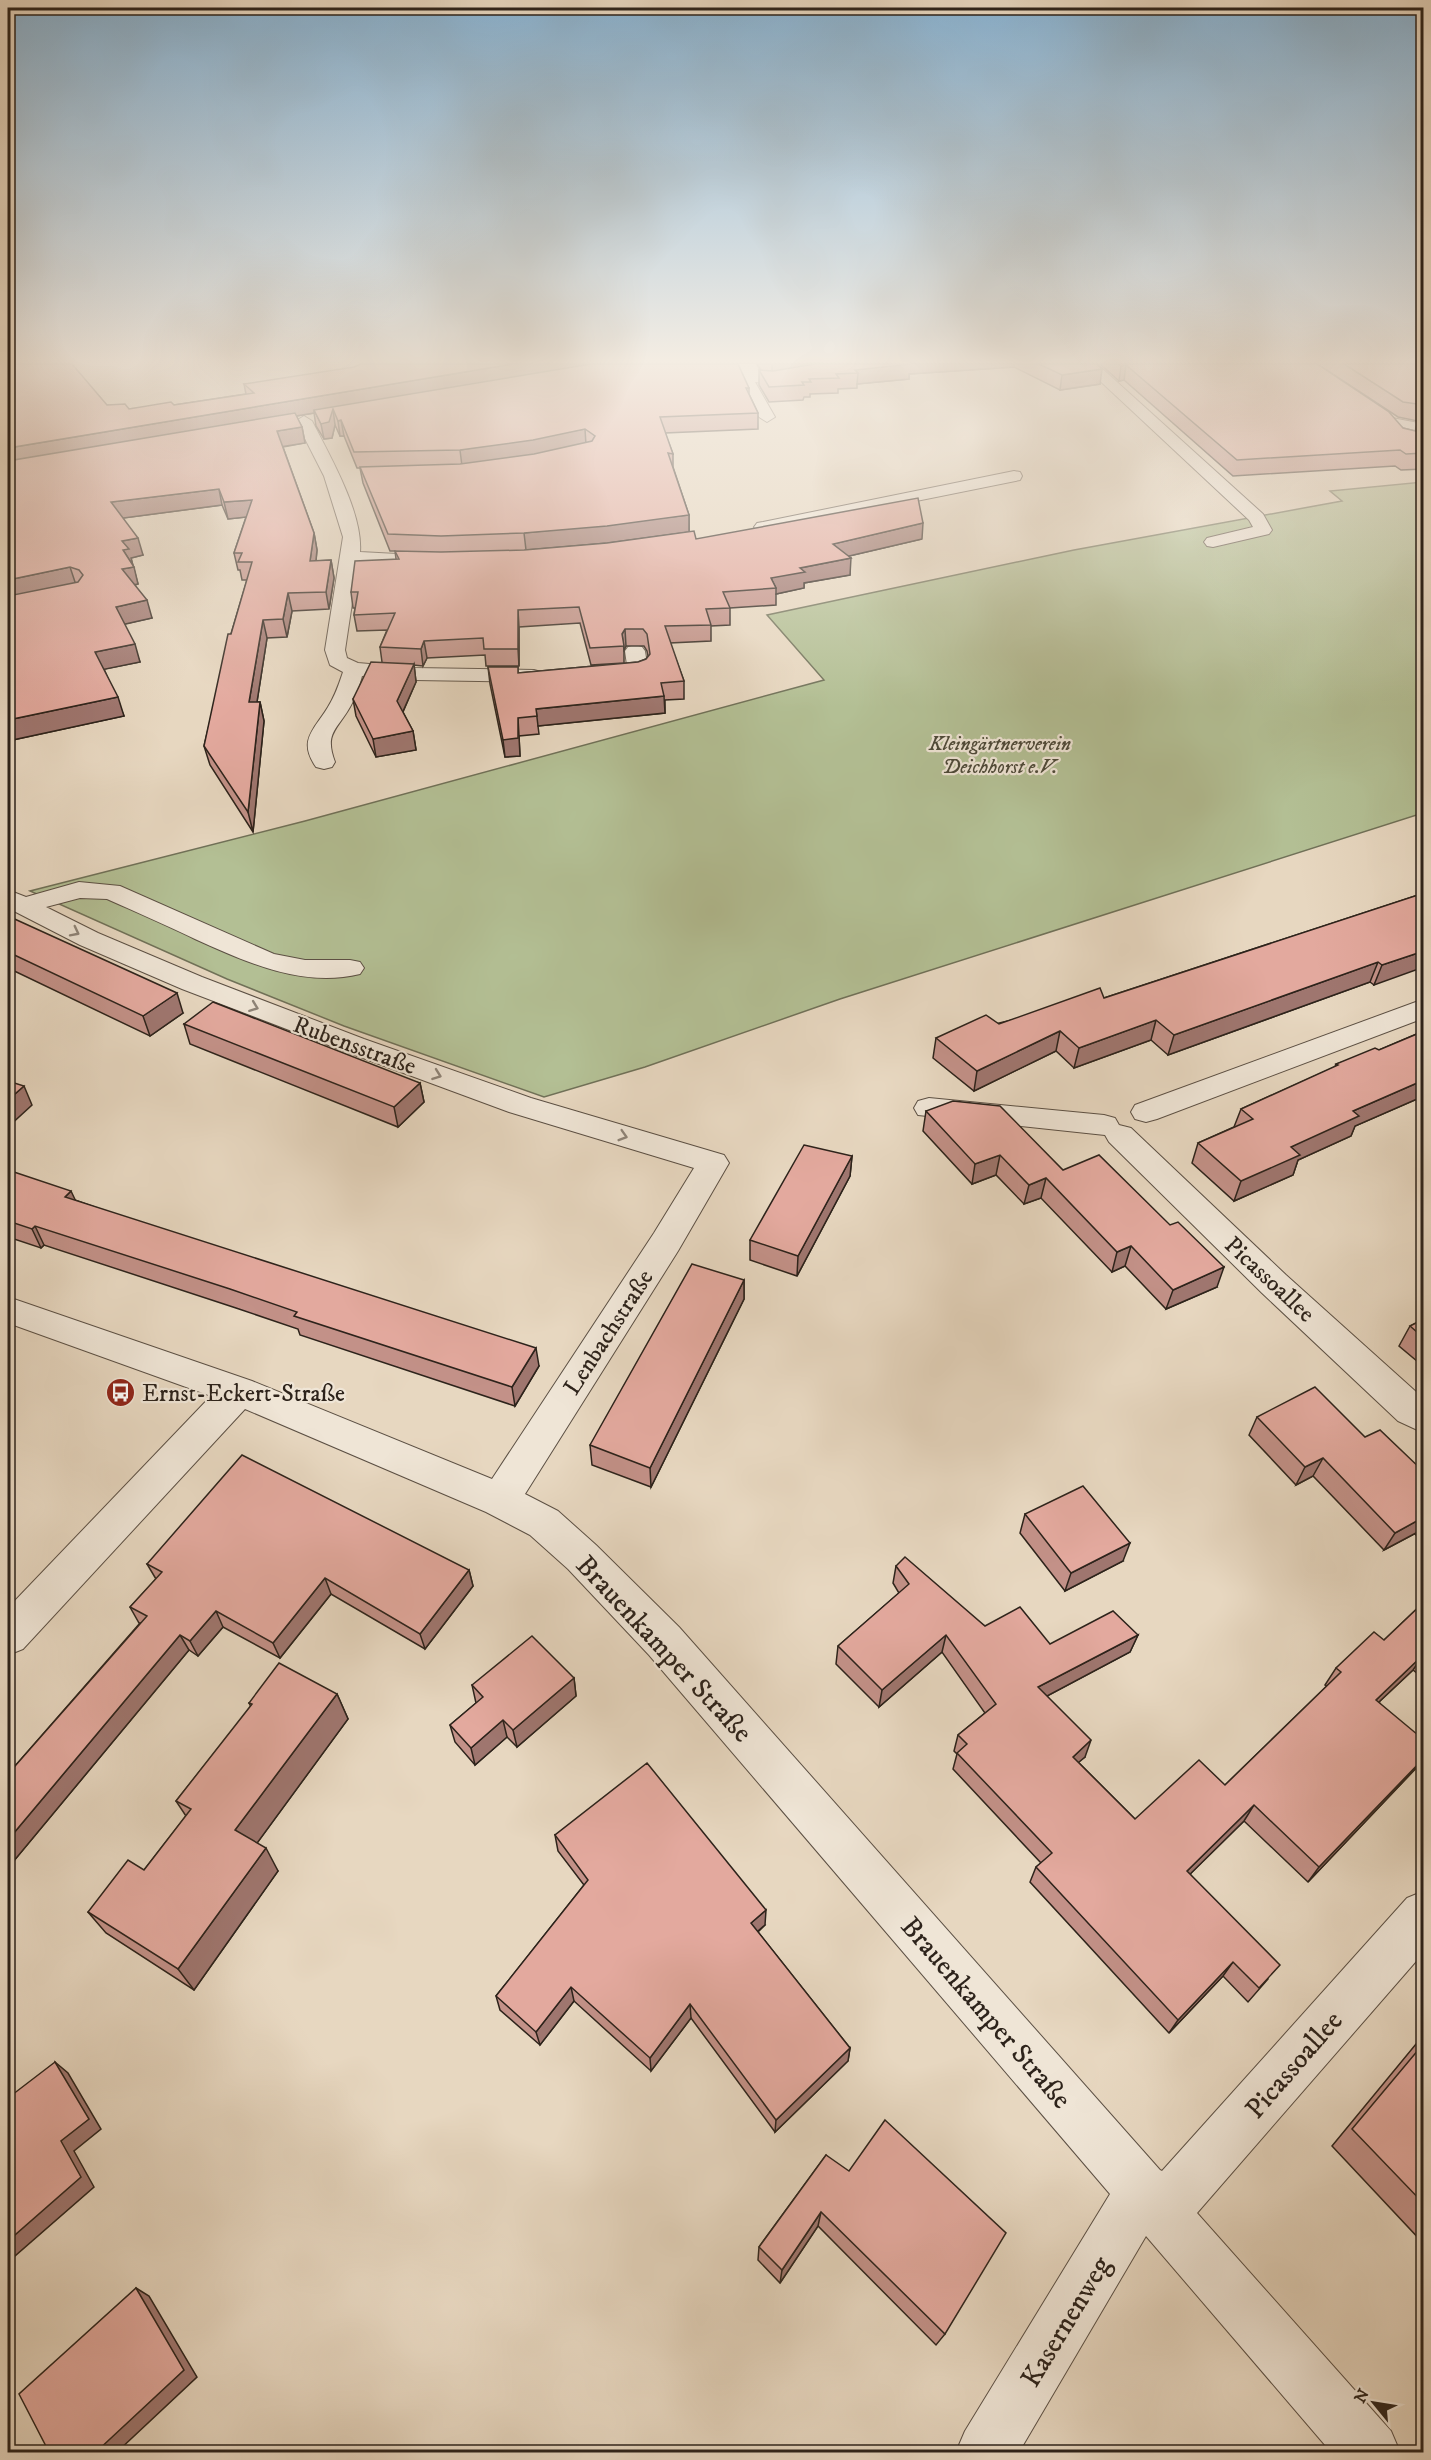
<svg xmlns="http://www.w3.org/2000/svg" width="1431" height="2460" viewBox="0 0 1431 2460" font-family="'IM FELL DW Pica',serif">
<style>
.green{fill:#b3bf94;stroke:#707158;stroke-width:1.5}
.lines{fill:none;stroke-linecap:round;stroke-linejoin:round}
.minor-casing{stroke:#5c5044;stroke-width:2}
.minor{fill:#efe5d6;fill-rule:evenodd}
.wall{fill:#c39188;stroke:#2d231b;stroke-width:1.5;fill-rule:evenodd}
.shaded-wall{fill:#9f766f;stroke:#2d231b;stroke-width:1.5}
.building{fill:#e3a99e;stroke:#2d231b;stroke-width:1.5}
.oneway{stroke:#8e8478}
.labels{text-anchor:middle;stroke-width:4.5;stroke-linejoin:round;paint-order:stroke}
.far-park-label{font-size:20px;font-style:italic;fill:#4e4a39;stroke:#efe5d6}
.street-label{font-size:24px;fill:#2d231b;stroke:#efe5d6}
.poi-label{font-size:24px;fill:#2d231b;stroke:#efe5d6;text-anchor:start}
.near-street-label{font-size:28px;fill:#2d231b;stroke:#efe5d6}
</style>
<rect width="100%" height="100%" fill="#e7d7c0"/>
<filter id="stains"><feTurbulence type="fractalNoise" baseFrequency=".00333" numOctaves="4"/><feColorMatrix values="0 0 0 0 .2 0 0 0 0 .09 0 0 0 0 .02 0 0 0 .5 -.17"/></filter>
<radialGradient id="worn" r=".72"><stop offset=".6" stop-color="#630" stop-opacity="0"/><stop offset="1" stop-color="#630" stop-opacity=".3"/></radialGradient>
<path class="green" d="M1423 482V813L840 999 645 1067 544 1097 344 1026 227 979 30 891 305 821 824 680 767 615 1074 550 1342 501 1330 491Z"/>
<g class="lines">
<defs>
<g id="minor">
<path d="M731 364H756L761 374 772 376 838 364H870L863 368 772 384 755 382 775 417 767 422 759 417Z"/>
<path d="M1082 364H1097L1263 514 1272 530 1269 534 1213 547 1207 546 1204 542 1207 538 1253 527 1249 520Z"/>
<path d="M304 416 312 421C330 456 363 513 360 552L434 556 441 558 443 562 441 566 434 568 358 563 345 650 347 658 358 663 415 668 534 670 541 672 544 676 541 680 534 682 415 680 362 676C359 687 356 697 350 707 337 730 324 733 335 762L332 767 324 769 316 767C297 740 315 729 328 707 335 696 339 684 343 672L330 665 325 650 343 537 324 476 296 421Z"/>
<path d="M1392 418 1424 424V434L1404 430 1414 437 1424 439V449C1405 446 1393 440 1384 423Z"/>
<path d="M1014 471 1020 472 1022 476 1020 480 763 532 757 531 754 527 757 523 763 522Z"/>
<path d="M635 645 642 647 645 651 648 671 645 675 604 679 597 677 594 673 597 669 627 665 625 651 628 647Z"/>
<path d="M79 882 120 886 274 954 305 960H350L360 962 364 968 360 974C302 988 246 962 195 939 166 925 136 912 107 899L80 898 46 907 98 933 202 977 364 1039 531 1098 724 1155 729 1163 678 1251 525 1494 558 1511 596 1545 679 1627 1160 2170 1162 2171 1407 1898 1424 1891V1952L1197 2213 1391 2431 1400 2452H1331L1146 2236 1019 2452H956L965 2431 1110 2194 649 1655 568 1569 530 1535 486 1512 245 1409 23 1649 8 1655V1608L211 1396 8 1323V1297L252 1381 492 1479 654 1233 694 1168 509 1112 344 1051 182 989 80 945 8 908V890L26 897Z"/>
<path d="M1424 999V1018L1157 1119 1146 1122 1135 1119 1131 1112 1135 1105Z"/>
<path d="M929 1098 1104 1115 1115 1118 1119 1125 1131 1128 1286 1275 1424 1399V1433L1398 1421 1262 1293 1109 1142 1105 1135 918 1115 914 1108 918 1101Z"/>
</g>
</defs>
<use href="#minor" class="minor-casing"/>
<use href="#minor" class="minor"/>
</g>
<g class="wall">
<path d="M757 364H1097L1100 384 1060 390 1014 367 909 374V379L857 384V388L838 389V393L810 394V397H804L803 400 769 402 759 385V370H761Z"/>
<path d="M1100 364H1424V469L1401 470 1395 466 1233 476 1124 380 1119 381ZM1322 367 1398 417 1418 421 1415 431 1403 428Z"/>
<path d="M244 384 749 388V394L758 413V429L665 433 673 454V467L689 515V532L696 539H922L849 556 850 575 804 583V588L776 594V605L730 608V625L711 626V641L670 643 684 681V699L665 700V713L538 726 539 734 519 736 520 756 505 757 490 684 488 667H518V673L638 662 646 659 648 656 647 651 644 646H626L624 650V663L591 665 580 623 519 627V666H486L485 655 427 658 423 666 414 665 416 682 403 712 413 731 416 750 376 757 356 716 353 699 382 662 380 647 387 630 357 631 354 615 355 608H353L351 592 396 559 395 551H390L363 483 360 468H357L344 436H340L335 425 332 438 324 439 316 426 314 413 296 416 302 427 305 443 283 447 314 533 317 550 316 561 331 560 334 578 329 609 292 611 287 637 267 638 257 702H260L264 721 253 832 210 765 204 746 231 634 247 580H242L240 570H238L234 553 246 517 228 519 222 505 123 518 143 555 131 558 138 584 135 585 152 618 124 624 140 662 104 669 124 716 8 741 107 405 129 409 174 405 246 394Z"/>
<path d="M1424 893 1374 985 1370 982 1168 1055 1151 1040 1074 1068 1056 1051 974 1091 933 1058 936 1038 1104 998Z"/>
<path d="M8 916 183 1013 150 1036 8 968Z"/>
<path d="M184 1024 420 1083 424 1102 398 1127 190 1044Z"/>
<path d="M1424 1031V1096L1355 1126 1351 1136 1298 1160 1293 1175 1234 1201 1192 1163 1198 1143 1234 1127 1241 1109 1335 1067 1336 1064 1379 1050Z"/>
<path d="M926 1111 1063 1170 1217 1287 1166 1309 1125 1266 1112 1272 1041 1198 1024 1204 996 1175 972 1184 923 1131Z"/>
<path d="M852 1156 850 1176 797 1276 750 1260V1240Z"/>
<path d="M8 1170 75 1200 539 1366 515 1406 300 1335 298 1329 236 1308 44 1245 41 1248 8 1237Z"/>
<path d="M744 1280V1299L651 1487 592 1465 590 1445Z"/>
<path d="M1424 1319V1367L1399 1346 1410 1326Z"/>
<path d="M1257 1417 1365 1437 1424 1472V1543L1415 1534 1416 1533 1384 1550 1313 1476 1296 1485 1249 1435Z"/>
<path d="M1025 1514 1123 1561 1065 1591 1020 1533Z"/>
<path d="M147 1564 469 1570 473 1586 425 1649 331 1594 280 1658 223 1627 198 1656 189 1650 8 1868V1774L140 1623H139L130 1607 156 1579Z"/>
<path d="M896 1566 985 1626 1050 1644 1138 1635 1130 1652 1047 1696 1085 1757 1078 1762 1135 1819 1225 1785 1327 1686 1325 1685 1336 1668 1384 1640 1424 1602V1679L1413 1670 1379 1702 1420 1764 1308 1882 1244 1821 1190 1874 1268 1979 1248 2002 1223 1976 1169 2033 1030 1882 1036 1867 1041 1863 953 1769 957 1754 954 1751 958 1735 985 1713 942 1652 879 1707 836 1664 838 1646 899 1593 893 1583Z"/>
<path d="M574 1678 576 1696 517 1747 507 1737 475 1765 455 1742 450 1725 476 1703 472 1685Z"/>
<path d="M337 1694 348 1719 257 1843 278 1871 194 1990 106 1933 88 1912 144 1870 186 1816 176 1801 251 1707 249 1703Z"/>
<path d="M555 1835 765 1925 758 1932 850 2048 848 2061 775 2132 691 2018 651 2071 574 2001 540 2045 500 2010 496 1996 584 1885 558 1851Z"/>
<path d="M1424 2038V2244L1332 2146 1416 2044Z"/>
<path d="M826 2155 945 2334 936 2345 818 2226 780 2283 758 2260 759 2247Z"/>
</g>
<g class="shaded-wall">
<path d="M513 364H601L333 409 335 425 332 438 324 439 321 424 314 410V413L8 464V448Z"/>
<path d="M772 364H825L772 374Z"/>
<path d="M906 364H1014V367L909 374V379L857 384 858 373 855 370Z"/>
<path d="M1126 365 1124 380 1119 381 1121 366Z"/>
<path d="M1102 369 1100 384 1060 390 1062 375Z"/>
<path d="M341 420 344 436H340L338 421Z"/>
<path d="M302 427 305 443 280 447 277 431Z"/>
<path d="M585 429 586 445 535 456 462 466 460 450Z"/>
<path d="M219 489 222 505 116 519 111 502Z"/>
<path d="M252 500 256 516 228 519 224 502Z"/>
<path d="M689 515V532L608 543 526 550 524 533Z"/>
<path d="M923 523 922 539 832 560 833 544Z"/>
<path d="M314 533 317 550 314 579 310 561Z"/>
<path d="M138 538 143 555 131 558 133 566 123 550 122 541Z"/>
<path d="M851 558 850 575 804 583V588L776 594V588L771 578 800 568Z"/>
<path d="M331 560 334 578 329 609 326 592Z"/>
<path d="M70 567 76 585 8 599V580Z"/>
<path d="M134 567 138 584 127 586 122 569Z"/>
<path d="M288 593 292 611 287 637 283 619Z"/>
<path d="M147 600 152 618 121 625 116 607Z"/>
<path d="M518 610 519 627V666L518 649Z"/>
<path d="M263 620 267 638 254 721 249 702Z"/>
<path d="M625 629 626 646 624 650 622 634Z"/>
<path d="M424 641 427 658 423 666 421 649Z"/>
<path d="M135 644 140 662 101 670 95 652Z"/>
<path d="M414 664 416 682 400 718 397 701Z"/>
<path d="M664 696 665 713 538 726 536 709Z"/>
<path d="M118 697 124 716 8 741V720Z"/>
<path d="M260 702 264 721 253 832 248 812Z"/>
<path d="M518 718 519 736 520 756 505 757 503 740Z"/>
<path d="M413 731 416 750 376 757 373 739Z"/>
<path d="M1424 951V967L1374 985 1382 965Z"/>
<path d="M1378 962 1370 982 1168 1055 1174 1035Z"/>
<path d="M177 993 183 1013 150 1036 143 1016Z"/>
<path d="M1156 1020 1151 1040 1074 1068 1079 1048Z"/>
<path d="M1060 1031 1056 1051 974 1091 977 1071Z"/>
<path d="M1424 1080V1096L1355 1126 1351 1136 1298 1160 1293 1175 1234 1201 1241 1181 1291 1147 1353 1111Z"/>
<path d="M420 1083 424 1102 398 1127 394 1107Z"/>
<path d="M24 1086 32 1105 8 1127V1100Z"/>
<path d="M1000 1155 996 1175 972 1184 975 1164Z"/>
<path d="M852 1156 850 1176 797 1276 798 1256Z"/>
<path d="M1046 1178 1041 1198 1024 1204 1029 1185Z"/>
<path d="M71 1191 80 1210 65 1197Z"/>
<path d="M35 1226 44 1245 41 1248 32 1229Z"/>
<path d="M1131 1246 1125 1266 1112 1272 1117 1252Z"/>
<path d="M1224 1267 1217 1287 1166 1309 1173 1290Z"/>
<path d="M744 1280V1299L651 1487 650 1468Z"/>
<path d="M536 1348 539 1366 515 1406 512 1387Z"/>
<path d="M1323 1458 1313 1476 1296 1485 1305 1467Z"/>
<path d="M1424 1517V1527L1421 1525 1416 1533 1384 1550 1395 1533Z"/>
<path d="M1130 1543 1123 1561 1065 1591 1071 1573Z"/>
<path d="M469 1570 473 1586 425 1649 420 1634Z"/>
<path d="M325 1578 331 1594 280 1658 273 1643Z"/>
<path d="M216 1611 223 1627 198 1656 190 1641Z"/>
<path d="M180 1635 189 1650 8 1868V1840Z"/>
<path d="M946 1635 942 1652 879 1707 882 1690Z"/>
<path d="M1138 1635 1130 1652 1032 1704 1038 1687Z"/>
<path d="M1424 1654 1413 1670 1364 1716 1376 1700Z"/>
<path d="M574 1678 576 1696 517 1747 513 1730Z"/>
<path d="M337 1694 348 1719 249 1854 235 1830Z"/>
<path d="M503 1720 507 1737 475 1765 471 1748Z"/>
<path d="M1091 1740 1085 1757 1066 1773 1073 1757Z"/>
<path d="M1424 1758V1759L1420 1764 1308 1882 1319 1867Z"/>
<path d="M1254 1805 1244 1821 1178 1886 1187 1871Z"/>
<path d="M266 1848 278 1871 194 1990 178 1969Z"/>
<path d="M766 1910 765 1925 750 1938 751 1923Z"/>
<path d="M1233 1962 1223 1976 1169 2033 1178 2020Z"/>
<path d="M571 1987 574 2001 540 2045 536 2032Z"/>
<path d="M690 2004 691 2018 651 2071 650 2058Z"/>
<path d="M850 2048 848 2061 775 2132 776 2120Z"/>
<path d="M55 2062 68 2073 101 2129 74 2151 94 2187 8 2262V2241L61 2141Z"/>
<path d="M821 2212 818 2226 780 2283 782 2270Z"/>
<path d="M136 2288 149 2296 197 2377 117 2452H96Z"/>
</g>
<g class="building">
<path d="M8 364H72L107 405 125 404 129 409 171 402 174 405 254 393 244 384 354 367 361 364H513L8 448Z"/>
<path d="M591 364H738L749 388H746L758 413 660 417 673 454 668 453 689 515 607 526 524 533 441 536 388 534 360 467 460 464 534 454 592 441 595 436 585 429 533 440 460 450 354 452 341 420 338 421 333 409 329 422 321 424 314 410Z"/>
<path d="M815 364H910L855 370 858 373 836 374 839 378 809 379 811 382H802L804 385 769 387 759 370 773 371Z"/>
<path d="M1039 364H1097L1102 369 1062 375Z"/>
<path d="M1119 364H1317L1389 412 1403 428 1424 433V453L1406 454 1400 450 1237 460 1126 365 1121 366Z"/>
<path d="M1344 364H1424V405L1403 402Z"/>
<path d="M295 413 302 427 277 431 314 533 310 561 331 560 326 592 288 593 283 619 263 620 249 702H260L248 812 204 746 228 634H231L252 562H238L242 553H234L252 500 224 502 219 489 111 502 138 538 122 541 129 549 123 550 134 567 122 569 147 600 116 607 135 644 95 652 118 697 8 720V596L78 582 83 575 79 570 70 567 8 580V461Z"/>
<path d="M918 498 923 523 833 544 851 558 800 568 805 572 771 578 776 588 723 592 730 608 706 609 711 625 665 626 684 681 661 683 664 696 536 709 537 716 518 718V738L503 740 488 667H518V673L638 662 646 659 650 654 647 634 643 629H625L622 634 624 646 590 648 579 607 518 610V649H484L483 638 424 641 421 649 380 647 395 613 354 615 358 592H351L355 561 399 559 395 551 441 552 524 550 607 543 694 531 696 539Z"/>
<path d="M371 662 414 664 397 701 413 731 373 739 353 699Z"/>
<path d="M1424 893V951L1382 965 1378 962 1174 1035 1156 1020 1079 1048 1060 1031 977 1071 936 1038 986 1015 999 1024 1100 988 1104 998Z"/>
<path d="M8 916 177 993 143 1016 8 952Z"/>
<path d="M213 1002 420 1083 394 1107 184 1024Z"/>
<path d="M1424 1031V1080L1353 1111 1359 1116 1291 1147 1300 1155 1241 1181 1198 1143 1253 1119 1241 1109 1338 1065 1336 1064 1375 1048 1379 1050Z"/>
<path d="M8 1081 24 1086 8 1100Z"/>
<path d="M953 1101 1000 1106 1063 1170 1099 1155 1170 1225 1178 1222 1224 1267 1173 1290 1131 1246 1117 1252 1046 1178 1029 1185 1000 1155 975 1164 926 1111Z"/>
<path d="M804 1145 852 1156 798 1256 750 1240Z"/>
<path d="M8 1170 71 1191 65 1197 536 1348 512 1387 294 1316 297 1312 230 1289 35 1226 32 1229 8 1221Z"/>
<path d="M692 1264 744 1280 650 1468 590 1445Z"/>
<path d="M1424 1319V1338L1410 1326Z"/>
<path d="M1315 1387 1365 1437 1380 1430 1424 1472V1517L1395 1533 1323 1458 1305 1467 1257 1417Z"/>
<path d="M242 1455 469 1570 420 1634 325 1578 273 1643 216 1611 190 1641 180 1635 8 1840V1774L147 1616 130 1607 162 1572 147 1564Z"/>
<path d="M1083 1486 1130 1543 1071 1573 1025 1514Z"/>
<path d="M905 1557 985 1626 1020 1607 1050 1644 1113 1611 1138 1635 1038 1687 1091 1740 1073 1757 1135 1819 1199 1760 1225 1785 1341 1672 1336 1668 1374 1632 1384 1640 1424 1602V1654L1376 1700 1424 1740V1758L1319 1867 1254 1805 1187 1871 1280 1965 1259 1988 1233 1962 1178 2020 1036 1867 1052 1853 957 1753 967 1744 958 1735 996 1704 946 1635 882 1690 838 1646 909 1584 896 1566Z"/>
<path d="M532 1636 574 1678 513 1730 503 1720 471 1748 450 1725 483 1697 472 1685Z"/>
<path d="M279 1663 337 1694 235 1830 266 1848 178 1969 88 1912 128 1860 144 1870 191 1809 176 1801 252 1704 249 1703Z"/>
<path d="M647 1763 766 1910 751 1923 850 2048 776 2120 690 2004 650 2058 571 1987 536 2032 496 1996 588 1880 555 1835Z"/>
<path d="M1424 2043V2204L1352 2129Z"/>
<path d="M55 2062 89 2119 61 2141 81 2177 8 2241V2098Z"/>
<path d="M885 2120 1006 2233 945 2334 821 2212 782 2270 759 2247 826 2155 849 2171Z"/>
<path d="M136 2288 184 2370 96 2452H49L19 2394Z"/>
</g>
<defs><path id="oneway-chevron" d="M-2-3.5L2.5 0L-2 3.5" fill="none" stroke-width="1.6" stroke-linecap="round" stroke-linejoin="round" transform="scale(1.5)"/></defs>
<g class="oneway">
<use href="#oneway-chevron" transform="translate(75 932) rotate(27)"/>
<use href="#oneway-chevron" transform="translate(254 1007) rotate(21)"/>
<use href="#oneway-chevron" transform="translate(437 1075) rotate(20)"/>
<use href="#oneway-chevron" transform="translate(623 1136) rotate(17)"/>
</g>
<linearGradient id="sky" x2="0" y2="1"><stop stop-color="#89b5d6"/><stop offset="0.51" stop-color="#f4ede3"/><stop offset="1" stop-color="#f4ede3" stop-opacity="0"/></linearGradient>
<rect width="1431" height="708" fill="url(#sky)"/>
<defs>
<symbol id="bus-disc" viewBox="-11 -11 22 22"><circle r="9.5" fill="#8f2418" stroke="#efe5d6"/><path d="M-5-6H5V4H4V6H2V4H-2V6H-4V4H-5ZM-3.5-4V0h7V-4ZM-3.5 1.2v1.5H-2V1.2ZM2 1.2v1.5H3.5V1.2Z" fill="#fff"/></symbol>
</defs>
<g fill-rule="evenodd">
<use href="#bus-disc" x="104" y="1376" width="33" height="33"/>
</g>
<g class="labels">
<g class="far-park-label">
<text x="1000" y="750">Kleingärtnerverein<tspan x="1000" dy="23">Deichhorst e.V.</tspan></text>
</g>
<g class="street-label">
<text transform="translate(355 1045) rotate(20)" y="8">Rubensstraße</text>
<text transform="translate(1270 1279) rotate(43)" y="8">Picassoallee</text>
<text transform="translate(608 1332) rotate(-57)" y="8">Lenbachstraße</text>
</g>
<g class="poi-label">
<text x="142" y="1401">Ernst-Eckert-Straße</text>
</g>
<g class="near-street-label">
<text transform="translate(665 1648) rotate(47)" y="10">Brauenkamper Straße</text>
<text transform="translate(987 2012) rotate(49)" y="10">Brauenkamper Straße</text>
<text transform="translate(1293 2064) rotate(-49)" y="10">Picassoallee</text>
<text transform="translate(1065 2321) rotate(-59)" y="10">Kasernenweg</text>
</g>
</g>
<rect width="1431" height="2460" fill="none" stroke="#e7d7c0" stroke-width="30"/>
<rect x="9" y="9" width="1413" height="2442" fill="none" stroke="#2d231b" stroke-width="3"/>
<rect x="15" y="15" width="1401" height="2430" fill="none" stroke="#2d231b" stroke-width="1.5"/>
<g transform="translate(1374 2403) rotate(300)" stroke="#efe5d6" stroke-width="4.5" paint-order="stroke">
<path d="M0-4.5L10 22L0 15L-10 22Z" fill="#2d231b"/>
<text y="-9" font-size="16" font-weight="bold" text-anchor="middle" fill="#2d231b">N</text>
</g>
<rect width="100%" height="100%" filter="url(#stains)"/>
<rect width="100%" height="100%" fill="url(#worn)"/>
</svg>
